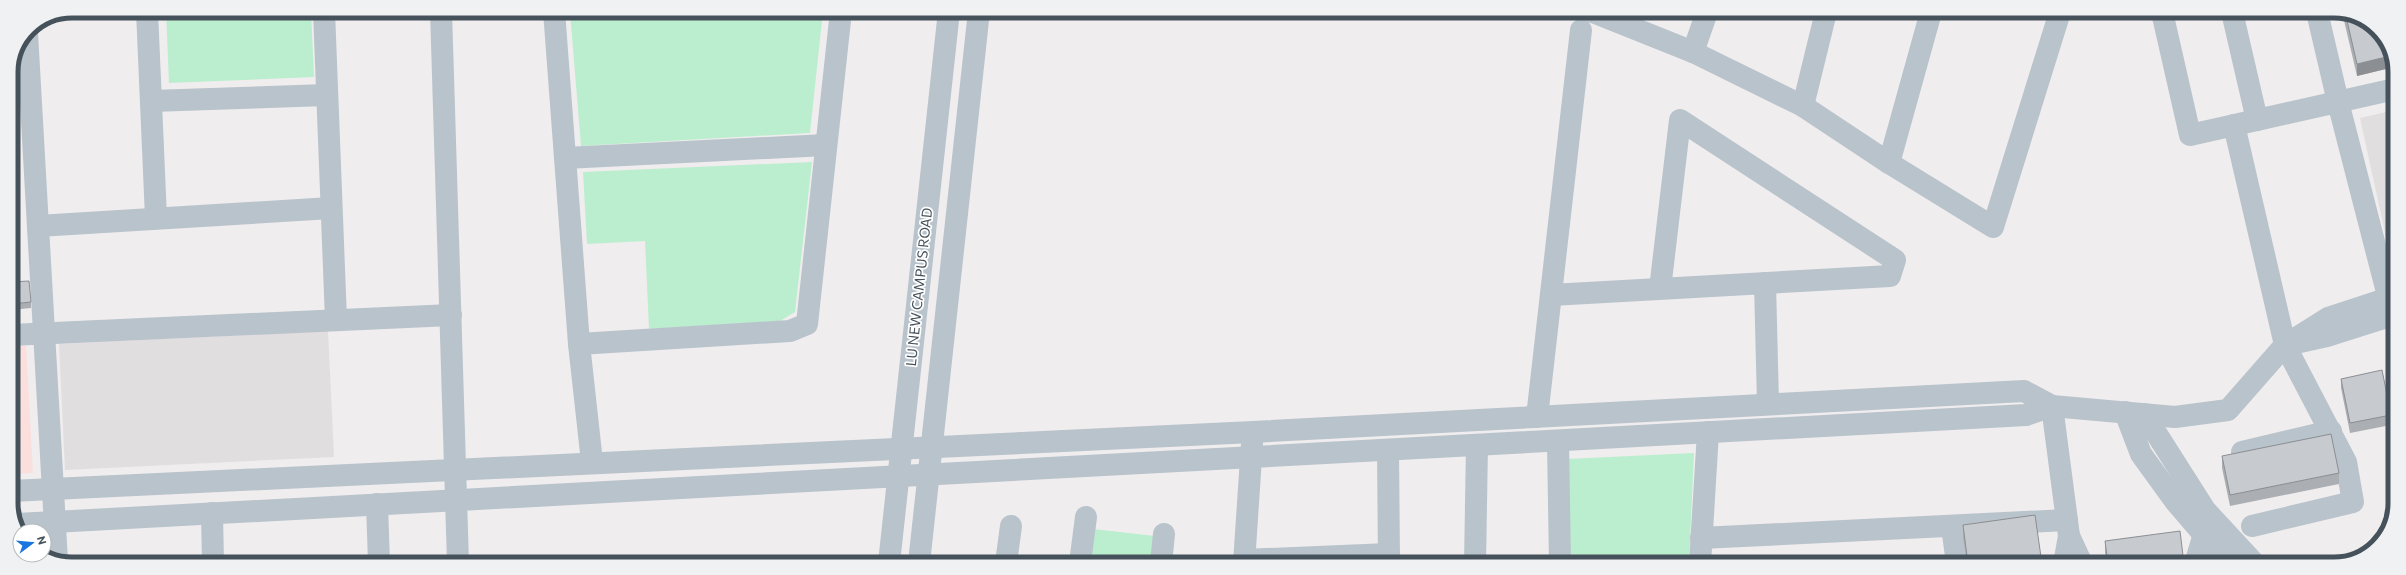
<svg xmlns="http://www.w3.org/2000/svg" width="2406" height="575" viewBox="0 0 2406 575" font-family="Commissioner,sans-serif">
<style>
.education{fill:#e1dee0}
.medical{fill:#fadfdd}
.green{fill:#bbeece}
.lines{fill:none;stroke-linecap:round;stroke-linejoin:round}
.minor{stroke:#b9c3cb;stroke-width:22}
.wall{fill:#abafb3}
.shaded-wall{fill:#8b8e92}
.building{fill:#c7cbd0;stroke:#8b8e92}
.labels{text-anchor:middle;stroke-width:3.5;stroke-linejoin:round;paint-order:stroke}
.street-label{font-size:14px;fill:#46525b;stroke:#fff}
.rim{fill:none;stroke:#46525b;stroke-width:5}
</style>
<rect width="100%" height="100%" fill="#f0edee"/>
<g class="education">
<path d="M2395 110 2394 274 2360 118Z"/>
<path d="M328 331 334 457 65 470 59 344Z"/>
</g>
<path class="medical" d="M26 346 33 473 11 474V347Z"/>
<g class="green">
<path d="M166 11H311L314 77 169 83Z"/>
<path d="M823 11 810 133 581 146 570 12Z"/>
<path d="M812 162 795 312 780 321 649 329 645 241 587 244 583 172Z"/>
<path d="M1694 453 1689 564H1568L1567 459Z"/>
<path d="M1093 529 1155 536 1152 563H1090Z"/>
</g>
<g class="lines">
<g class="minor">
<path d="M147 11 156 218"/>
<path d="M324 11 336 320"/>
<path d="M441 11 458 563"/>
<path d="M554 11 579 344 592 462"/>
<path d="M1593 12 1693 52 1803 106 1889 163 1993 227 2060 12"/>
<path d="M2162 12 2190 135 2395 89"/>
<path d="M2232 12 2257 120"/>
<path d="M2317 12 2338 102 2388 296"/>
<path d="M27 33 57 561"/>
<path d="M1693 52 1707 12"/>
<path d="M151 101 327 95"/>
<path d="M1803 106 1826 12"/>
<path d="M2234 125 2285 345 2346 462 2353 502 2252 526"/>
<path d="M565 158 826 145"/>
<path d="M1889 163 1931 12"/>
<path d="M38 226 331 208"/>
<path d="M1765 283 1768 404"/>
<path d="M1551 295 1890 276 1895 260 1680 120 1660 289"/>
<path d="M11 335 451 315"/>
<path d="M2300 342 2327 336 2390 316"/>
<path d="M579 344 790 331 807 324 841 11"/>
<path d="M2052 406 2069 536 2064 564"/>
<path d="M2125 412 2141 454 2175 501 2229 564"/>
<path d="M2144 414 2205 510 2255 564"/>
<path d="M1537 417 1581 30"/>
<path d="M1558 441 1560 564"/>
<path d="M1388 450 1389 563"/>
<path d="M2242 452 2331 431"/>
<path d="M11 491 1253 432 2024 391 2052 406 2175 417 2228 410 2285 345 2328 318 2386 299"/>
<path d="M377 504 379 563"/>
<path d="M212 513 213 563"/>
<path d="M17 524 2026 415 2052 406"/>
<path d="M1952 526 1957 564"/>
<path d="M2069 536 2082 564"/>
<path d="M1701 538 2067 520"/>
<path d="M1244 560 1389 554"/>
<path d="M889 563 949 11"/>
<path d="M919 563 979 11"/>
<path d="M1006 563 1011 526"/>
<path d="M1080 563 1086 517"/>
<path d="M1161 563 1164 534"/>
<path d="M1244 563 1252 443"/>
<path d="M1475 564 1477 445"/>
<path d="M1700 564 1708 432"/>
<path d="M2195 564 2203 537 2204 524"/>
</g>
</g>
<g class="wall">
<path d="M2342 12H2346L2380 32 2394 67 2357 76Z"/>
<path d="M11 282 31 302V308L11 310Z"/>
<path d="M2341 379 2391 415V425L2350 433 2341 388Z"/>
<path d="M2222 456 2339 473V484L2230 506 2222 468Z"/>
<path d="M1963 525 2042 564H1967L1963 537Z"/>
<path d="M2105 541 2184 564H2107L2105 553Z"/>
</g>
<path class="shaded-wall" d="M2390 56 2394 67 2357 76V64Z"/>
<g class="building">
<path d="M2345 12H2346L2380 32 2390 56 2357 64Z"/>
<path d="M29 281 31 302 11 304V282Z"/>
<path d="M2382 370 2391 415 2350 423 2341 379Z"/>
<path d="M2331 434 2339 473 2230 495 2222 456Z"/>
<path d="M2035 515 2042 564H1968L1963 525Z"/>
<path d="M2180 531 2184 564H2108L2105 541Z"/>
</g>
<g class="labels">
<g class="street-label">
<text transform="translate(919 287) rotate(-84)" y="5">LU NEW CAMPUS ROAD</text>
</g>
</g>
<path d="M0 0H2406V575H0ZM72 18H2334A54 54 0 0 1 2388 72V503A54 54 0 0 1 2334 557H72A54 54 0 0 1 18 503V72A54 54 0 0 1 72 18Z" fill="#f0f1f2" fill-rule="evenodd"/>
<path class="rim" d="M72 18H2334A54 54 0 0 1 2388 72V503A54 54 0 0 1 2334 557H72A54 54 0 0 1 18 503V72A54 54 0 0 1 72 18Z"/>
<g transform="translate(32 543) rotate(74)"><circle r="19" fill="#ffffff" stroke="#b5babd"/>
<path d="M0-3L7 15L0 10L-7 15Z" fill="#1a75de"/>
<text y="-6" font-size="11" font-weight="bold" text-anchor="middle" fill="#46525b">N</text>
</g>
</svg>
